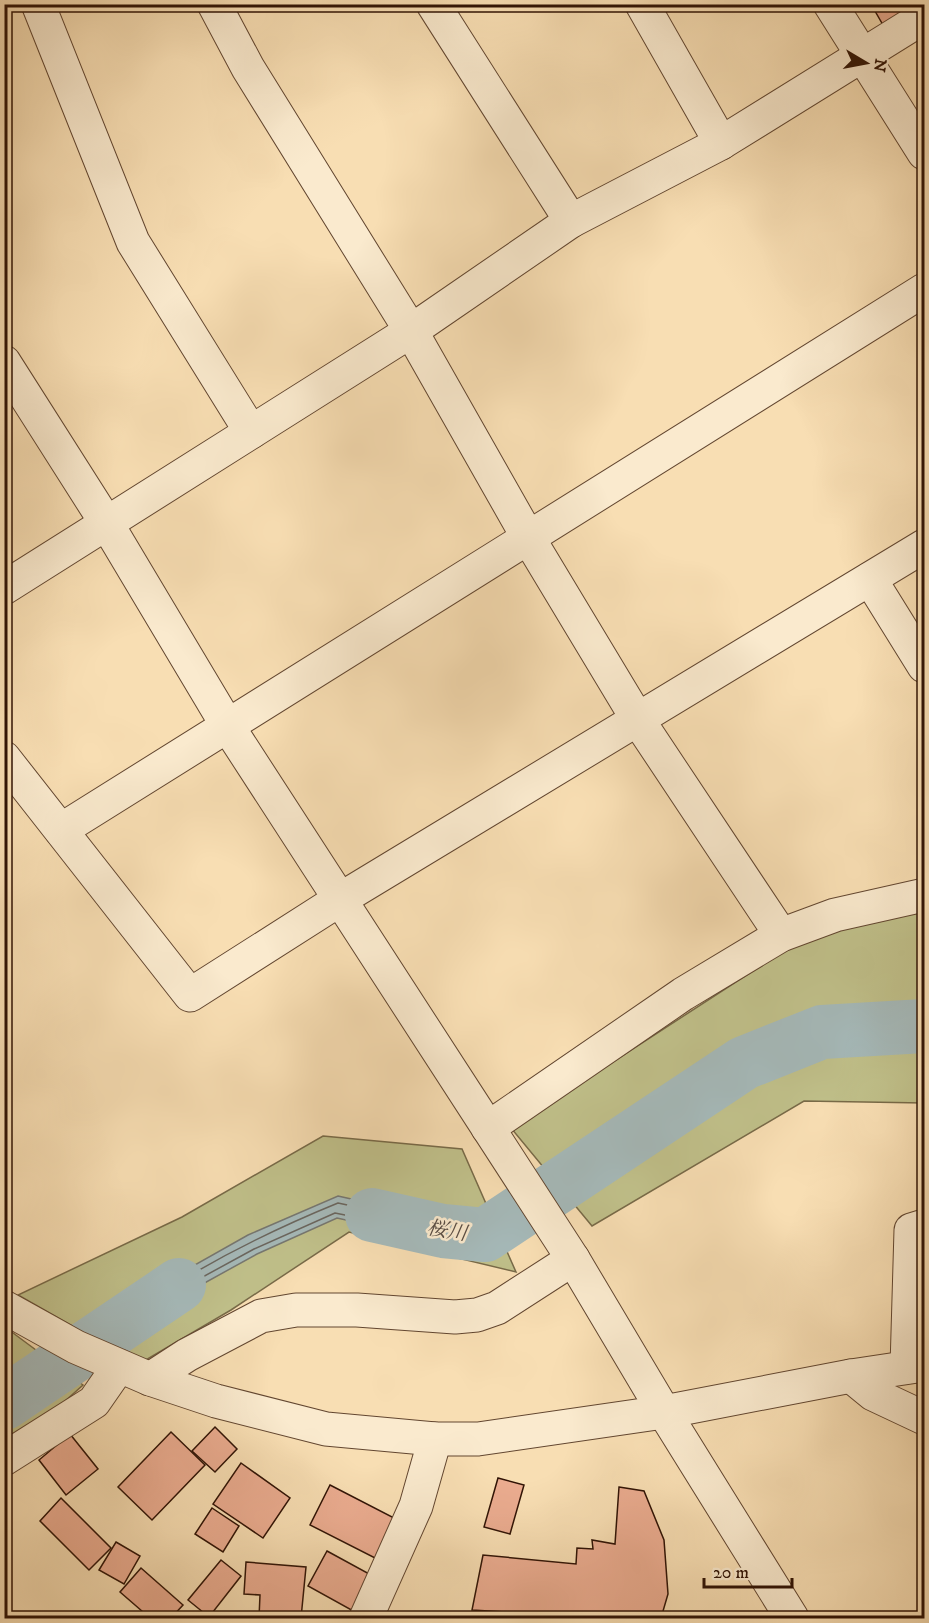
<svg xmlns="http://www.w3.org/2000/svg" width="929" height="1623" viewBox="0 0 929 1623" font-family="'IM FELL DW Pica','Noto Serif JP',serif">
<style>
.green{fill:#c0c08a;stroke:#786a48;stroke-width:1.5}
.water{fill:#a5b9b9;stroke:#767771;stroke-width:1.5}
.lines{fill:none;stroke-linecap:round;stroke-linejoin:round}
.shore{stroke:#6a665f;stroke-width:1.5}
.river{stroke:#a5b9b9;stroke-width:54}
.building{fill:#ebac90;stroke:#301305;stroke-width:1.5}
.minor-casing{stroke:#624630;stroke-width:35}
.minor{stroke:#faeace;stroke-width:33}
.labels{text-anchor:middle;stroke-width:5;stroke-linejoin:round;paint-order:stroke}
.water-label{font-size:20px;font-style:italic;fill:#594d44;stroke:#faeace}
</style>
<rect width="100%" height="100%" fill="#f8deb3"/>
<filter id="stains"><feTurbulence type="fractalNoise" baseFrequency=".00333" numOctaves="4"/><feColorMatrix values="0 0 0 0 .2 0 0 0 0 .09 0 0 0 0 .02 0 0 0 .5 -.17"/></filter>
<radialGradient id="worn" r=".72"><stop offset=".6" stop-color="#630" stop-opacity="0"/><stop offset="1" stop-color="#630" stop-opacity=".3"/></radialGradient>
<g class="green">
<path d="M924 908V1103L804 1101 592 1226 511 1128 816 930Z"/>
<path d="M323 1136 462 1149 516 1272 349 1232 231 1310 139 1364 18 1295 182 1217Z"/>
<path d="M5 1327 83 1385 27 1435 5 1445Z"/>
</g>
<g class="water">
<path d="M338 1196 445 1220 442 1241 337 1218 257 1254 181 1296 124 1335 115 1318 170 1279 248 1235Z"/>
<path d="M46 1358 74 1370 28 1407 5 1418V1392Z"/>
</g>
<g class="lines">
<g class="shore">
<path d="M338 1203 436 1224 437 1230 434 1233 335 1213 254 1249 177 1291 129 1325 125 1324 124 1318C191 1270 262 1234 338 1203Z"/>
<path d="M4 1396 10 1395 47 1366 60 1371 25 1402 4 1411"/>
</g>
<g class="river">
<path d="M372 1215 443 1231 485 1235 744 1063 822 1032 924 1026"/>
<path d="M4 1403 179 1285"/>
</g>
</g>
<g class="building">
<path d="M871 4H914L883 25Z"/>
<path d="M215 1427 237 1449 215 1472 192 1451Z"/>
<path d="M171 1432 205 1465 152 1520 118 1487Z"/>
<path d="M70 1434 98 1469 66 1495 39 1460Z"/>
<path d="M241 1463 290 1498 263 1538 213 1504Z"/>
<path d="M498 1478 524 1485 510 1534 484 1527Z"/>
<path d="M330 1485 398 1520 377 1559 310 1525Z"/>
<path d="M619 1487 644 1491 664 1540 668 1594 661 1618H612L472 1610 483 1555 576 1564 577 1548 593 1549 592 1540 615 1544Z"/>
<path d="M61 1498 111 1548 89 1570 40 1521Z"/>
<path d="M212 1508 239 1526 223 1552 195 1534Z"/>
<path d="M116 1542 140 1556 124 1584 99 1570Z"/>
<path d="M327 1551 373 1576 355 1612 308 1586Z"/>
<path d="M221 1560 241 1576 209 1617 188 1600Z"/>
<path d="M246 1562 306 1567 301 1618H259L260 1595 244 1594Z"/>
<path d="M141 1568 183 1605 171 1618H150L120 1592Z"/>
</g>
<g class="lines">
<defs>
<g id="minor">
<path d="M38 4 133 242 251 432"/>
<path d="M214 4 248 68 411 331 529 539 638 720 781 935"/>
<path d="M433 4 571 221"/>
<path d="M642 4 721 143"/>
<path d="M830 4 924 153"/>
<path d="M4 362 107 524 227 725 573 1259 664 1412 792 1618"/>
<path d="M870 579 924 666"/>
<path d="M4 588 411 331 571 221 721 143 924 17"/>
<path d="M4 758 190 995 339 900 924 546"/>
<path d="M61 830 924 290"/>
<path d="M488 1128 683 994 781 935 835 915 924 895"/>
<path d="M4 1307 76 1347 150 1379 216 1401 326 1429 435 1439H478L664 1412 851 1376 924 1365"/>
<path d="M907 1367 911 1230 924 1226"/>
<path d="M851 1376 873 1394 924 1418"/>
<path d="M150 1379 187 1355 261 1316 296 1310H357L455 1317 477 1315 497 1308 573 1259"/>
<path d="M4 1459 94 1402 119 1366"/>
<path d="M366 1618 416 1506 435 1439"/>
</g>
</defs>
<use href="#minor" class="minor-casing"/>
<use href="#minor" class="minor"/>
</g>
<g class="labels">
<g class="water-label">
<text transform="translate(447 1230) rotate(9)" y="7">桜川</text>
</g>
</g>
<rect width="929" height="1623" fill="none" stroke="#f8deb3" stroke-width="24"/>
<rect x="6" y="6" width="917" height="1611" fill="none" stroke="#301305" stroke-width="3"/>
<rect x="12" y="12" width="905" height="1599" fill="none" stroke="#301305" stroke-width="1.5"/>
<g transform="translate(866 63) rotate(100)" stroke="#faeace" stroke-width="4.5" paint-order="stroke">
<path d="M0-4.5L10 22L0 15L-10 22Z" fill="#301305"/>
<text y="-9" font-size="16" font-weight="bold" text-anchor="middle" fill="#301305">N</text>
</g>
<path d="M704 1578v9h88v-9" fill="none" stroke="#301305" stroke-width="3"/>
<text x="713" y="1578" font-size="18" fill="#301305" stroke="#faeace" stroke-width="4.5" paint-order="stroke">20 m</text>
<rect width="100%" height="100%" filter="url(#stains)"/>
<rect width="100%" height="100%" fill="url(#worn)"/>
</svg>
